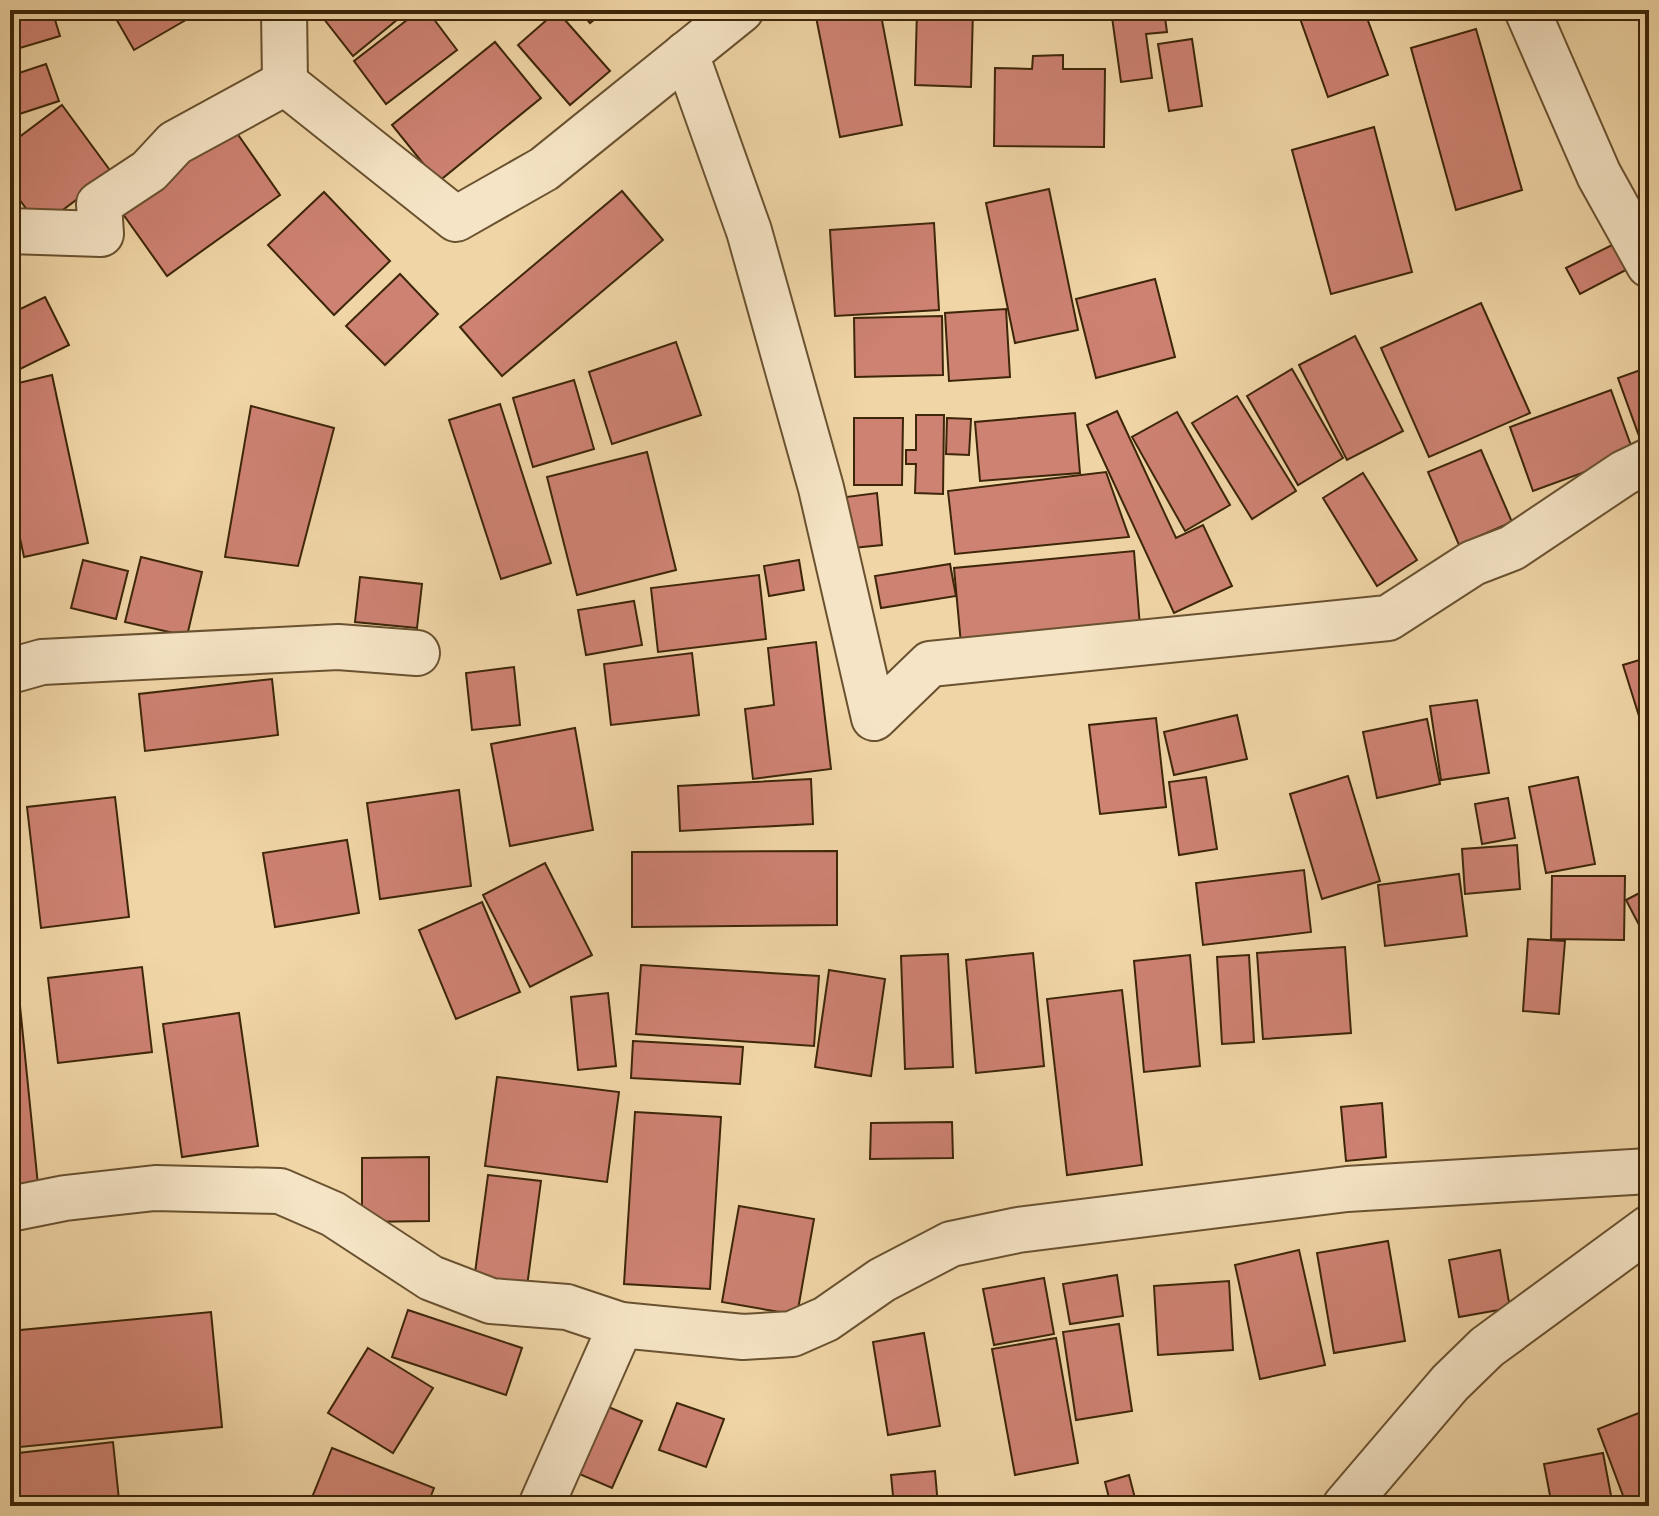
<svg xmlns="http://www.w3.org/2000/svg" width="1659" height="1516" viewBox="0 0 1659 1516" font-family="'Sorts Mill Goudy',serif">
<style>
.building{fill:#ce8272;stroke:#3d2609;stroke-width:2}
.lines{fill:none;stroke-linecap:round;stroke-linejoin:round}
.minor-casing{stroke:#6a5230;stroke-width:48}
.minor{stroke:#f5e4c5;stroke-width:44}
</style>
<rect width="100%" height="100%" fill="#f0d5a6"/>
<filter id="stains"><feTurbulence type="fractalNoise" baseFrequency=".0025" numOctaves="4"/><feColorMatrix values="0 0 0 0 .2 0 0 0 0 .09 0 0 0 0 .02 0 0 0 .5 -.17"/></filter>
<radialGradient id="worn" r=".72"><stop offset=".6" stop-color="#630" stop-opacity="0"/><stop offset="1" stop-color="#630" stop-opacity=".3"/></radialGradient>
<g class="building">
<path d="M10 10H52L60 36 10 51Z"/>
<path d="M111 10H203L134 50Z"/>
<path d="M325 10H409L353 56 320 14Z"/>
<path d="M420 10H427L457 50 386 104 354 61Z"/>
<path d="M579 10H606L590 23Z"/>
<path d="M852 10H880L902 125 840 137 816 17Z"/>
<path d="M917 10H973L971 87 915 85Z"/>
<path d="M1111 10H1164L1167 32 1146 34 1152 78 1121 82Z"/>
<path d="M1297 10H1364L1388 75 1328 97Z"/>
<path d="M557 11 610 71 570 105 518 45Z"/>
<path d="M1476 29 1522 190 1456 210 1411 48Z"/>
<path d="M1192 39 1202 106 1169 111 1158 44Z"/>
<path d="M495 42 541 98 438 182 392 125Z"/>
<path d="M1063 55V69H1105L1104 147 994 146 995 68 1032 69 1033 56Z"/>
<path d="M46 64 59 101 10 117V76Z"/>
<path d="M62 105 112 173 40 227 10 187V144Z"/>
<path d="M232 126 280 195 167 276 118 207Z"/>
<path d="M1374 127 1412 272 1331 294 1292 150Z"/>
<path d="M1049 189 1078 330 1015 343 986 203Z"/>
<path d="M622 191 663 240 502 376 460 327Z"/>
<path d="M324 192 390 261 334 315 268 245Z"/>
<path d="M934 223 939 310 835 316 830 230Z"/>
<path d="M1630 236 1643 261 1580 294 1566 268Z"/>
<path d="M400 274 438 314 385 365 346 326Z"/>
<path d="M1155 279 1175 357 1096 378 1076 299Z"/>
<path d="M45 297 69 345 10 374V314Z"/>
<path d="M1481 303 1530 413 1429 457 1381 348Z"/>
<path d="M1006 309 1010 377 949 381 945 313Z"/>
<path d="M942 316 943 375 855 377 854 318Z"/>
<path d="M1355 336 1403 431 1347 460 1299 365Z"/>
<path d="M676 342 701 415 612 444 589 372Z"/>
<path d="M1649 367V433L1639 436 1618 378Z"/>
<path d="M1292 369 1343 458 1298 485 1247 396Z"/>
<path d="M52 375 88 543 24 557 10 491V385Z"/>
<path d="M574 380 594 449 533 467 513 398Z"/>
<path d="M1611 390 1634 454 1533 491 1510 427Z"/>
<path d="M1237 396 1296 491 1252 519 1192 423Z"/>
<path d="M500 404 551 563 501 579 449 420Z"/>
<path d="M251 406 334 428 298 566 225 557Z"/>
<path d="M1117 411 1176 538 1203 525 1232 586 1174 613 1087 425Z"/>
<path d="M1177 412 1230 505 1185 531 1132 437Z"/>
<path d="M1075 413 1080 473 980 481 975 422Z"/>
<path d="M916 415H944L943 494 915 493 916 464H906V450H916Z"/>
<path d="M854 418H903L902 485H854Z"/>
<path d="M947 418 971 419 969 455 946 454Z"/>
<path d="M1481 450 1512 522 1459 545 1428 472Z"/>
<path d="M647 452 676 570 577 595 547 477Z"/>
<path d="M1106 472 1129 537 955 554 948 491Z"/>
<path d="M1363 473 1417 560 1377 586 1323 498Z"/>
<path d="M877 493 882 545 843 549 838 498Z"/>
<path d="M1134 551 1140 627 961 644 954 568Z"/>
<path d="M141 557 202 572 187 636 125 622Z"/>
<path d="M83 560 128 571 116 619 71 608Z"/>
<path d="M799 560 804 590 769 596 764 566Z"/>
<path d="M950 564 956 596 881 608 875 576Z"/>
<path d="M759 575 766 639 658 652 651 588Z"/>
<path d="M360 577 422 584 417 628 355 622Z"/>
<path d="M634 601 642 645 586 655 578 610Z"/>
<path d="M816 642 831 769 753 779 745 709 774 705 768 648Z"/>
<path d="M692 653 699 715 611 725 604 664Z"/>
<path d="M1649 657V748L1623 665Z"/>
<path d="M514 667 520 725 472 730 466 673Z"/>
<path d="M272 679 278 735 145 751 139 694Z"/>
<path d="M1477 700 1489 773 1441 780 1430 706Z"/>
<path d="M1237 715 1247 759 1174 775 1164 732Z"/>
<path d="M1156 718 1166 807 1100 814 1089 725Z"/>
<path d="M1427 719 1440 784 1377 798 1363 732Z"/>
<path d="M575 728 593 830 510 846 491 744Z"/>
<path d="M1348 776 1380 881 1322 899 1290 794Z"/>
<path d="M1206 777 1217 849 1179 855 1169 782Z"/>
<path d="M1578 777 1595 864 1546 873 1529 787Z"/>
<path d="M811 779 813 824 680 831 678 786Z"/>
<path d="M459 790 471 886 380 899 367 803Z"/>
<path d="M115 797 129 917 41 928 27 807Z"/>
<path d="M1508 798 1515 838 1482 844 1475 804Z"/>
<path d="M347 840 359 913 275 927 263 853Z"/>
<path d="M1517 845 1520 889 1465 894 1462 849Z"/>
<path d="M837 851V925L632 927V852Z"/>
<path d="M545 863 592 955 530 987 483 895Z"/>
<path d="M1304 870 1311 932 1203 945 1196 883Z"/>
<path d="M1459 874 1467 936 1385 946 1378 885Z"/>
<path d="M1552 876H1625L1624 940 1551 939Z"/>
<path d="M1649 888V944L1626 900Z"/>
<path d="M482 902 520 992 456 1019 419 930Z"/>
<path d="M1528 939 1565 941 1559 1014 1523 1011Z"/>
<path d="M1345 947 1351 1033 1263 1039 1257 953Z"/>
<path d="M1033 953 1044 1066 976 1073 966 960Z"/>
<path d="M948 954 953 1067 905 1069 901 956Z"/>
<path d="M1190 955 1200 1066 1144 1072 1134 961Z"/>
<path d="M1249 955 1254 1042 1222 1044 1217 957Z"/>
<path d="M641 965 819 976 814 1046 636 1034Z"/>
<path d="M142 967 152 1052 58 1063 48 978Z"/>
<path d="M829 970 885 979 871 1076 815 1067Z"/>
<path d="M10 976H17L38 1185 10 1188Z"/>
<path d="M1122 990 1142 1165 1067 1175 1047 999Z"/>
<path d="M608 993 616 1066 578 1070 571 997Z"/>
<path d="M239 1013 258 1146 182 1157 163 1024Z"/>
<path d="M633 1041 743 1047 740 1084 631 1078Z"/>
<path d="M497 1077 619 1092 607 1182 485 1166Z"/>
<path d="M1382 1103 1386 1157 1346 1161 1341 1107Z"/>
<path d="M635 1112 721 1117 710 1289 624 1284Z"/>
<path d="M952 1122 953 1158 870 1159 871 1123Z"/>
<path d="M429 1157V1221L362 1222V1158Z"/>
<path d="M488 1175 541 1181 526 1294 473 1288Z"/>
<path d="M739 1206 814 1219 797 1315 722 1302Z"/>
<path d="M1388 1241 1405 1341 1334 1353 1317 1253Z"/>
<path d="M1299 1250 1325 1365 1260 1379 1235 1265Z"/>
<path d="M1500 1250 1510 1308 1459 1317 1449 1260Z"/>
<path d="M1117 1275 1123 1316 1070 1324 1063 1284Z"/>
<path d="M1044 1278 1054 1334 994 1345 983 1289Z"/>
<path d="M1229 1281 1233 1350 1158 1355 1154 1286Z"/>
<path d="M408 1310 522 1348 506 1395 392 1357Z"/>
<path d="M211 1312 222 1427 10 1448V1331Z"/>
<path d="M1119 1324 1132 1411 1076 1420 1063 1332Z"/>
<path d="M924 1333 940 1426 888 1435 873 1342Z"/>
<path d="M1056 1338 1078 1463 1015 1475 992 1349Z"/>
<path d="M368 1348 433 1388 393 1453 328 1413Z"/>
<path d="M599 1403 642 1421 612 1488 570 1470Z"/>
<path d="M677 1403 724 1419 706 1467 659 1450Z"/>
<path d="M1649 1409V1501L1627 1506 1598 1429Z"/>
<path d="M113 1442 119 1500 70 1506H10V1454Z"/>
<path d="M332 1448 434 1488 427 1506H327L311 1500Z"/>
<path d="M1603 1453 1613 1506H1552L1544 1464Z"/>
<path d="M935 1471 938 1506H894L891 1475Z"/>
<path d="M1129 1475 1137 1506H1111L1105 1482Z"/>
<path d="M889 1496 890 1506H862L861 1499Z"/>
<path d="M180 1501 246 1505 179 1506Z"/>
</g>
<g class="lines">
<defs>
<g id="minor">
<path d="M284 10 285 83"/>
<path d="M1527 10 1599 175 1649 265"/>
<path d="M686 54 749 231 821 488 874 718 930 664 1388 618 1473 563 1512 548 1624 473 1649 461"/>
<path d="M285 83 456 219 544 169 741 10"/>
<path d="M10 231 101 234 99 204 149 171 175 143 285 83"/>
<path d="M10 671 42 662 338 647 417 653"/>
<path d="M10 1209 65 1198 155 1188 280 1191 333 1214 431 1278 491 1301 567 1307 621 1325 743 1337 792 1334 826 1319 882 1280 951 1244 1018 1230 1347 1189 1649 1171"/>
<path d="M541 1506 621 1325"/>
<path d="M1345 1506 1450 1383 1487 1347 1649 1228"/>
</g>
</defs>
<use href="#minor" class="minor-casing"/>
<use href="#minor" class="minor"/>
</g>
<rect width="1659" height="1516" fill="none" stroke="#f0d5a6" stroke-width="40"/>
<rect x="12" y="12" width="1635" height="1492" fill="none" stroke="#3d2609" stroke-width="4"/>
<rect x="20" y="20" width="1619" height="1476" fill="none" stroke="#3d2609" stroke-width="2"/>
<rect width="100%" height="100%" filter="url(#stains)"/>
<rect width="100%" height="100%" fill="url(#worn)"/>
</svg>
